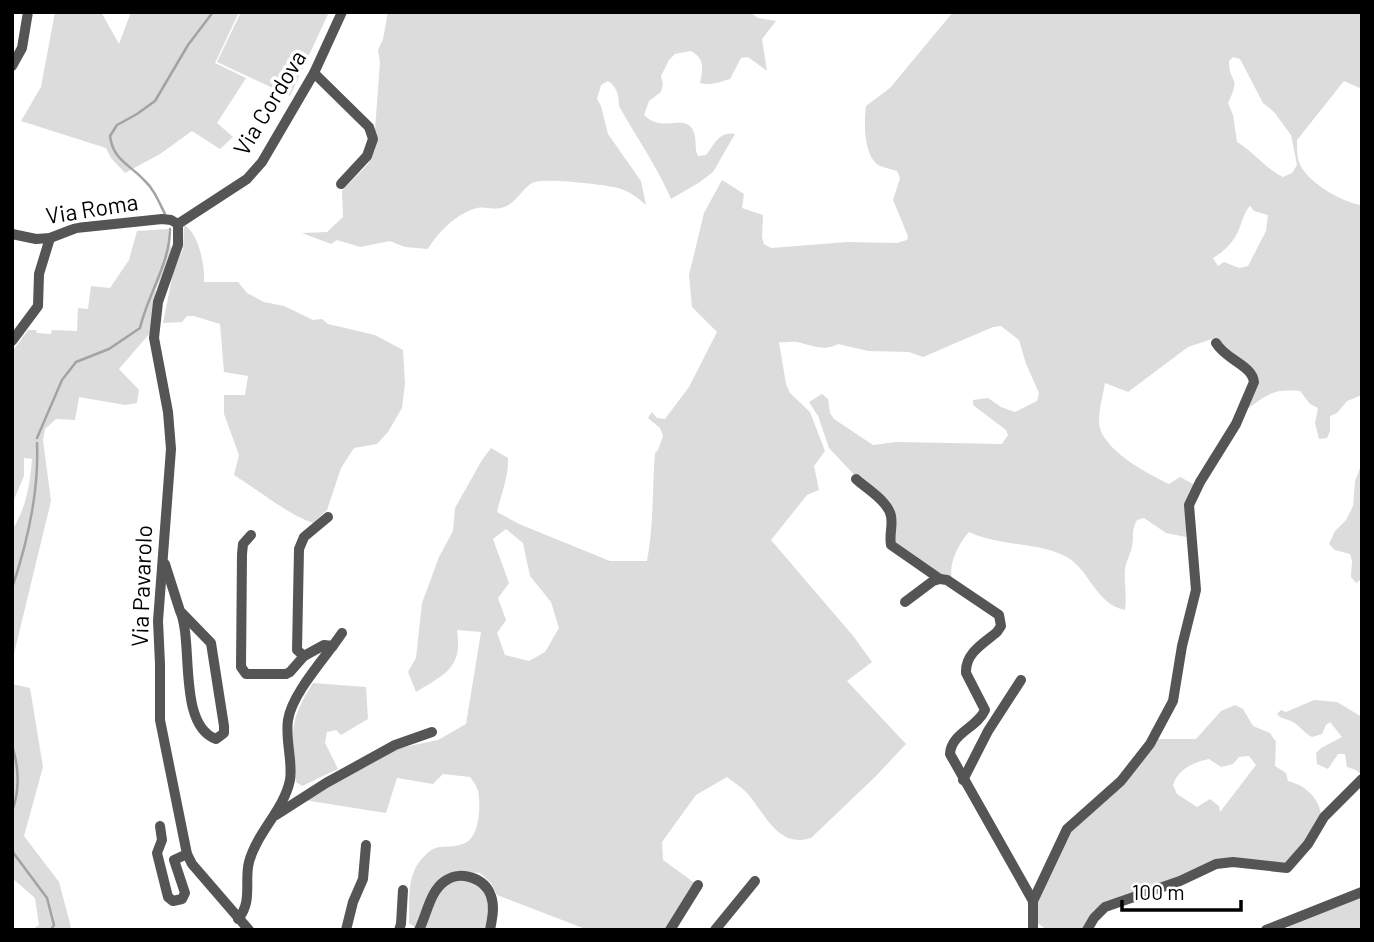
<svg xmlns="http://www.w3.org/2000/svg" width="1374" height="942" viewBox="0 0 1374 942" font-family="Barlow,sans-serif">
<style>
.green{fill:#dcdcdc;fill-rule:evenodd}
.lines{fill:none;stroke-linecap:round;stroke-linejoin:round}
.stream{stroke:#a3a3a3;stroke-width:2.5}
.minor{stroke:#555;stroke-width:10}
.labels{text-anchor:middle;stroke-width:7;stroke-linejoin:round;paint-order:stroke}
.street-label{font-size:23px;fill:#000;stroke:#fff}
</style>
<rect width="100%" height="100%" fill="#fff"/>
<g class="green">
<path d="M55 12H101L119 44 131 12H239L215 63 246 78 217 123 233 137 220 149 192 131 160 154 125 173 111 158 106 148 21 121 41 87Z"/>
<path d="M241 12H329L290 96 217 62Z"/>
<path d="M388 12H750L758 18 776 21 762 39 767 71 748 57 741 58 730 79C719 82 712 86 700 83 703 69 705 59 691 51L675 54 669 60 661 76 663 84 661 92 649 101 644 115C648 119 653 122 659 123 671 126 689 116 694 133 697 141 694 148 698 156L706 155C715 144 719 131 735 134L713 172 700 182 671 199C657 166 636 137 619 106 619 95 617 87 608 81L601 85 597 99 601 106 608 134 641 181 646 205C638 198 629 191 618 188 605 185 544 177 532 183 522 189 516 203 504 207 494 211 486 206 477 208 457 213 438 232 428 249L405 247 390 241 360 247 337 240 331 244 302 233 327 232 343 217 342 191 368 164 375 150V130L380 62 378 50 383 39Z"/>
<path d="M953 12H1362V89L1344 81 1297 140C1297 147 1297 156 1299 162 1306 182 1343 203 1362 205V395L1347 401 1337 413 1330 416V431L1327 438 1319 439 1315 423 1318 408 1310 404 1300 391C1272 389 1268 394 1246 410L1258 382 1215 338 1188 347 1128 392 1105 383C1103 395 1099 409 1099 421 1098 448 1148 474 1169 484L1180 477 1195 485 1186 537 1166 533 1144 518 1137 520C1131 531 1134 536 1132 547 1130 555 1126 561 1125 570 1124 583 1127 595 1125 610 1095 604 1090 569 1065 556 1036 542 998 546 969 532 959 543 948 564 952 579L941 577 894 544 895 518 829 448 818 416 809 402 822 394 828 399 830 413 834 419 873 445 896 442 1002 444 1008 435 1006 430 973 405V400L988 398 1001 407 1015 412 1037 401 1039 393 1026 364 1019 340 1001 326 993 327 923 357 909 352 868 351 838 344C825 352 811 345 797 342 791 341 786 343 779 342L786 384 790 393 810 412 825 451 814 466 819 490 807 495 771 540 854 637 872 662 847 681 906 744 875 777 811 838C776 849 764 810 745 791 740 786 733 782 727 777L696 795 662 842 663 860 696 884 668 930H588L497 895 491 883 480 873 458 871 443 878 416 928 409 923C410 903 406 878 420 861 438 839 443 851 463 844 480 839 481 805 478 791 477 786 473 781 470 777L443 774 433 784 397 778 386 813 304 800 390 750 438 740 466 724 481 632 457 630C463 668 445 674 416 692L408 672 416 658 422 603 439 557 453 531 455 508 482 460 491 448 508 458C509 476 501 494 497 512L519 524 610 561H647C654 525 652 489 655 453L658 450 663 436 660 428 648 418 652 412 657 418 665 419 689 387 717 332 692 307 689 275 704 213 722 180 744 194 742 208 763 215 762 237 764 244 771 248 847 242 897 243 907 240 908 236 893 200 900 178 897 171C891 169 885 168 880 166 863 157 864 122 866 106L890 88ZM1233 57 1240 59 1263 103 1274 112 1291 135 1297 165 1292 173 1283 177C1266 169 1254 152 1237 142L1233 115 1228 103C1242 74 1229 85 1229 61ZM1250 206 1254 211 1268 215 1266 231 1248 266 1239 268 1224 262 1218 266 1213 258C1228 249 1237 238 1242 221 1245 214 1245 211 1250 206ZM506 529 523 543 530 576 551 602 559 628 545 652 529 661 505 655 497 633 506 620 498 598 509 583 493 539Z"/>
<path d="M184 225C199 233 205 266 204 282H238L247 293 264 302 284 306 313 320 322 319 328 324 375 335 403 350 405 383 402 408 388 432 377 444 354 448 341 468 327 510 313 523C285 513 260 491 234 475L239 455 224 414V395H245L248 376 224 372 220 324 194 316H187L182 322 163 323 173 273 183 249Z"/>
<path d="M168 229 171 249 169 260 156 289 150 333 119 369 139 390 137 403 125 405 79 397 75 420 56 419 45 429 43 440 51 501 12 662V530C26 509 30 484 32 459L24 458V476L12 504 14 349 28 330H36L37 333 51 334 52 330 77 331 78 308 88 309 91 286 110 288 129 260 137 231Z"/>
<path d="M1362 463V579L1356 583 1351 577 1352 561 1350 554 1335 550 1329 544 1335 531 1346 520 1353 506 1355 481Z"/>
<path d="M313 683 366 687 368 719 341 735 336 730 327 732 325 743 338 769 302 786 296 782C292 736 287 723 313 683Z"/>
<path d="M12 684 30 688 43 767 24 836 59 882 71 927 69 930H32L39 925 35 898 12 878Z"/>
<path d="M1314 700 1337 702 1362 717V775L1356 770 1347 767 1345 754H1338L1328 769 1317 764 1316 753 1321 748 1342 737 1330 722 1326 725 1322 734 1312 737C1304 733 1300 726 1293 722 1286 718 1282 720 1277 714L1281 710 1286 712Z"/>
<path d="M1235 705 1243 709 1253 726 1270 733 1276 742 1275 766 1286 773 1288 781C1307 786 1319 798 1322 818L1286 867 1233 862 1104 906 1086 930H1047L1035 921 1039 891 1061 841 1155 739H1196L1221 711ZM1249 756 1256 765 1220 812 1219 806 1210 799 1197 807 1177 794 1173 785C1178 769 1194 762 1209 759L1221 767 1233 764 1239 757Z"/>
<path d="M454 879 474 880 489 897 488 930H423L437 893Z"/>
<path d="M1362 896V930H1292L1286 925Z"/>
</g>
<g class="lines">
<g class="stream">
<path d="M165 214C159 202 154 189 144 180 129 164 113 160 110 136L117 125 137 114 155 101 188 45 213 12"/>
<path d="M37 438 62 380 76 362 109 349 140 328C148 294 170 263 170 229"/>
<path d="M12 588C28 541 39 492 37 443"/>
<path d="M12 746C19 766 20 791 12 811"/>
<path d="M12 851 47 898 54 925 51 930"/>
</g>
<g class="minor">
<path d="M12 66 22 48 28 12"/>
<path d="M314 73 369 127 373 139 367 156 341 184"/>
<path d="M178 224V245L158 302 154 338 168 412 171 449 158 621 160 664V720L187 854 192 864 249 930"/>
<path d="M178 224 247 179 262 162 314 73 342 12"/>
<path d="M12 234 36 239 50 238 76 228 162 219 171 220 178 224"/>
<path d="M12 341 38 306 39 274 50 238"/>
<path d="M856 479C867 489 888 501 891 516 893 526 889 535 891 545L940 579 947 580 999 615 1001 626 997 632C984 643 965 653 966 673L985 710C977 728 951 733 950 754L1033 901V930"/>
<path d="M328 517 304 537 299 549 297 650 304 656 324 645 333 646"/>
<path d="M251 535 243 544 242 554 241 667 246 674H286L290 672 304 656"/>
<path d="M165 564 180 611 211 643 224 726V733L216 739C177 725 194 641 180 611"/>
<path d="M905 602 933 581 940 579"/>
<path d="M963 780 988 731 1021 680"/>
<path d="M276 815 326 783 395 745 432 732"/>
<path d="M160 826 162 840 157 853 168 897 173 901 182 899 185 893 174 860 187 854"/>
<path d="M1033 901 1067 829 1121 781 1150 744 1173 701 1182 646 1196 590 1189 505 1200 482 1236 424 1254 382C1252 365 1226 360 1216 343"/>
<path d="M238 919C253 902 244 881 249 862 257 832 284 810 290 780 293 761 285 740 288 720 292 693 326 657 342 633"/>
<path d="M346 930 353 902 363 879 366 845"/>
<path d="M399 930 401 924 403 890"/>
<path d="M419 930C427 914 430 891 445 881 461 870 485 878 491 896 495 907 492 919 490 930"/>
<path d="M670 930 698 885"/>
<path d="M715 930 755 881"/>
<path d="M1087 930 1094 918 1105 907 1180 881 1216 864 1233 862 1287 868 1308 844 1324 817 1362 779"/>
<path d="M1266 930 1362 892"/>
</g>
</g>
<g class="labels">
<g class="street-label">
<text transform="translate(270 103) rotate(-59)" y="8">Via Cordova</text>
<text transform="translate(92 209) rotate(-9)" y="8">Via Roma</text>
<text transform="translate(142 586) rotate(-88)" y="8">Via Pavarolo</text>
</g>
</g>
<rect width="1374" height="942" fill="none" stroke="#000000" stroke-width="28"/>
<path d="M1122 900v10h119v-10" fill="none" stroke="#000000" stroke-width="3.5"/>
<text x="1132" y="900" font-size="21" fill="#000000" stroke="#ffffff" stroke-width="5" paint-order="stroke">100 m</text>
</svg>
